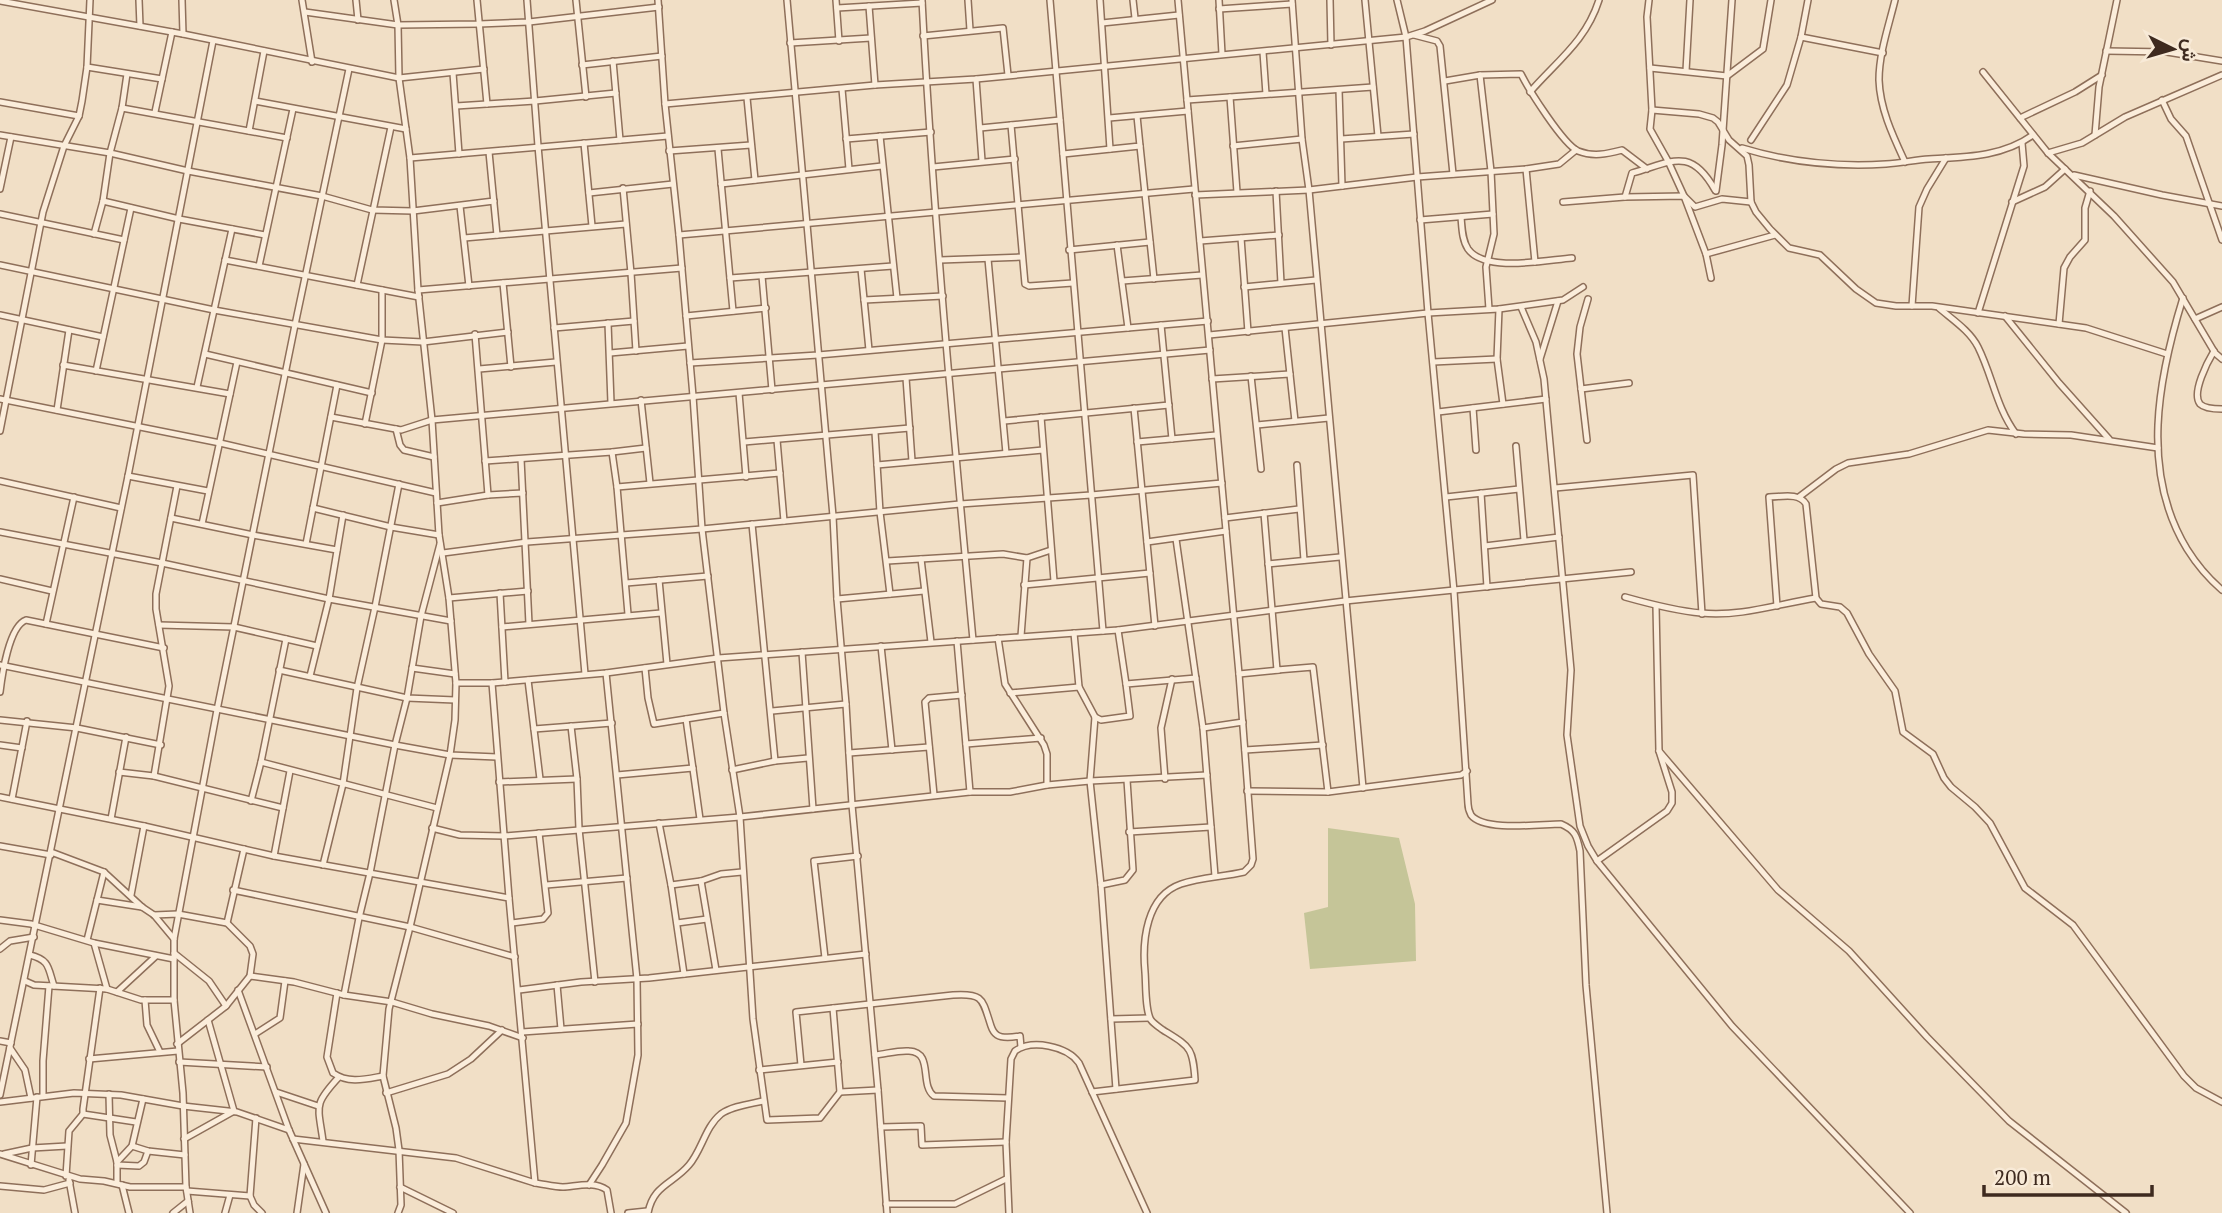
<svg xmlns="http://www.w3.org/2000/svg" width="2222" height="1213" viewBox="0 0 2222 1213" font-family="'PT Serif',Vazirmatn,serif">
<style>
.cemetery{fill:#c5c598}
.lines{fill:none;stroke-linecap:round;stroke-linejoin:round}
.street-casing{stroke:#8e6f5a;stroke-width:8}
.street{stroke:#fbeddb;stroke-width:5}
</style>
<rect width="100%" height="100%" fill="#f1dfc6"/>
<path class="cemetery" d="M1328 828 1399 838 1415 904 1416 961 1310 969 1304 913 1328 907Z"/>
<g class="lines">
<defs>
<g id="street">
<path d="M139 0 140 26"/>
<path d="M182 0 183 34"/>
<path d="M302 0 312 62"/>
<path d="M356 0 358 20"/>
<path d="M394 0 398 25 399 78 410 158 418 290 432 420 439 535 449 598 456 683 455 720 450 755 410 927 389 1009 383 1076 396 1128 399 1150 401 1205 398 1213"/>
<path d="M477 0 487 104"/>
<path d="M527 0 538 146 585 674"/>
<path d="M576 0 586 97"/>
<path d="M658 0 665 104 679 235 693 396 702 529 724 713 740 817 753 1019 767 1120 820 1118 840 1092 833 1008"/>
<path d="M787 0 833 516 837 599 846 704 852 805 878 1090 887 1213"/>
<path d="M836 0 839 41"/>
<path d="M922 0C933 213 953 427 973 640"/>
<path d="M968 0 970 30"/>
<path d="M1050 0 1103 631"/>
<path d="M1100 0 1110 149"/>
<path d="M1133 0 1135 18"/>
<path d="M1219 0 1222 54"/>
<path d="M1292 0 1302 139 1309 190 1363 788"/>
<path d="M1330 0 1331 45"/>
<path d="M1365 0 1378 136"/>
<path d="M1397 0 1406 37 1428 313 1454 591 1468 804C1468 807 1470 813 1471 815 1484 832 1541 824 1561 824 1575 830 1577 836 1580 851L1586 985 1607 1213"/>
<path d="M1649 0 1647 17 1652 110 1650 129 1668 161 1684 196 1706 254 1711 278"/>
<path d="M1895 0C1889 25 1879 53 1879 80 1880 109 1893 136 1905 162"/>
<path d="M0 1 183 34 399 78 484 69"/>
<path d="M869 6 875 85"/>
<path d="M837 8 922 3"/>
<path d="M1219 9 1292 4"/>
<path d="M305 12 398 25 479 24 529 22 659 7"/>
<path d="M1102 23 1179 15"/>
<path d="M1414 35 1437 41 1440 46 1453 174"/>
<path d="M923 36 1003 28 1008 75"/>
<path d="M1801 37 1808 0"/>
<path d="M790 43 871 38"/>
<path d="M2106 51 2167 52 2222 61"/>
<path d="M1263 52 1266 94"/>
<path d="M613 61 620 140"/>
<path d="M582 65 662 56"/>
<path d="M87 67 162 79"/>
<path d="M1650 68 1727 76 1763 49 1771 0"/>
<path d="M1686 71 1690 0"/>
<path d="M1983 72 2048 153 2114 216 2173 282 2215 353 2222 359"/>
<path d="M453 73 459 154"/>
<path d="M1480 75 1491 171 1494 234 1486 267 1489 309"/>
<path d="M976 79 982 161"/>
<path d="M1445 81 1480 75 1521 74C1529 90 1563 144 1578 151 1593 157 1607 154 1622 150L1647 169"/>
<path d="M842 89 849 169"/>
<path d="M1339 90 1342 186"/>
<path d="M1530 92C1557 61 1586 41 1599 0"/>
<path d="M1230 97 1237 192"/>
<path d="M747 98 755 180"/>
<path d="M1187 100 1373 87"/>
<path d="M2162 100 2171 119 2186 136 2222 240"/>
<path d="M255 101 406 129"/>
<path d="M0 102 79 116"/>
<path d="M665 104 875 85 976 79 1406 37 1425 31 1492 0"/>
<path d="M456 106 535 101 616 93"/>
<path d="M122 108 287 138"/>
<path d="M1652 110 1699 114 1713 118 1718 122 1729 140 1747 156 1749 165 1751 202 1756 212 1770 229 1789 248 1820 255 1856 289 1876 303 1896 306H1932L2086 328 2167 354"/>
<path d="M155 112 172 32"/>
<path d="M1109 118 1188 111"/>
<path d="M2020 118 2075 92 2102 75"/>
<path d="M1011 125 1025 284 1029 286 1073 283"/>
<path d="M980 128 1060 120"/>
<path d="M249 131 264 51"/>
<path d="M0 135 110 153 188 171 322 196 372 210 413 211 494 201"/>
<path d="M2095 135 2099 87 2117 0"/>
<path d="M880 136 897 298"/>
<path d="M846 139 931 132"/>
<path d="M1341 139 1414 134"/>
<path d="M1751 140 1787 85 1801 37 1883 53"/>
<path d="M584 143 592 226"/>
<path d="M1140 146 1154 279"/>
<path d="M1233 146 1302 139"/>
<path d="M1742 148C1788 162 1838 167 1886 164 1901 163 1915 160 1929 159 1966 157 2002 157 2033 135"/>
<path d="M718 149 733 311"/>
<path d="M669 151 751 145"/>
<path d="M489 152 497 235"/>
<path d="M2048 153 2082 143 2125 117 2222 75"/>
<path d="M1063 154 1140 146 1137 116"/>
<path d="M410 158 668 136"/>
<path d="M933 167 1015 159"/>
<path d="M1526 169 1535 262"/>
<path d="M2074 175 2162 195 2222 206"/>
<path d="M721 184 882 166"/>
<path d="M623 188 631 273 636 351"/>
<path d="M0 189 11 137"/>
<path d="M1276 191 1281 283"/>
<path d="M1716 191 1722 145 1732 0"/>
<path d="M589 193 673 184"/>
<path d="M1195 195 1309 190 1417 177 1526 169 1559 164 1576 150"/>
<path d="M1625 197 1632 173C1670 163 1690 145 1715 190"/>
<path d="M103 201 179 219 265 235"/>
<path d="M1563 202 1625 197 1684 196 1695 207 1722 199 1751 202"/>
<path d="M2012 202 2045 187 2065 169"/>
<path d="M460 206 469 286"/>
<path d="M0 214 124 240"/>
<path d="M1461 217C1462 228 1462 240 1468 249 1485 273 1546 260 1572 258"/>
<path d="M1420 220 1493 214"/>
<path d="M94 234 103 201 110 153 122 108 127 74"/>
<path d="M679 235 1194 189"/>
<path d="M464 238 626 224"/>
<path d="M1241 238 1248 332"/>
<path d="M1200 241 1279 235"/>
<path d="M1117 245 1128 328"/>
<path d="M1069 250 1150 242"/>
<path d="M1706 254 1775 235"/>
<path d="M988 259 1006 453"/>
<path d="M225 260 419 297"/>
<path d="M940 260 1022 257"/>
<path d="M0 265 214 310 382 340 423 342 508 332"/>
<path d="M259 266 293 109"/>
<path d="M861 269 869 350"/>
<path d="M762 276 772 390"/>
<path d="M730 278 893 266"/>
<path d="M1122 281 1202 275"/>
<path d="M503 283 511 367"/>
<path d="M357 285 391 127"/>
<path d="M1244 287 1316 280"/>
<path d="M418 290 682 268"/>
<path d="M2183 298C2158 379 2140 472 2187 549 2197 565 2208 578 2222 590"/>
<path d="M864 300 943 296"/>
<path d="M1912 306 1919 207 1927 189 1946 158"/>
<path d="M1521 307 1536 342 1544 379 1571 670 1567 735 1580 826 1588 846 1597 861 1732 1026 1910 1213"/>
<path d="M1939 308C1953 320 1970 331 1978 347 1993 377 1996 407 2016 434"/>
<path d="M1499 309 1497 359 1503 404"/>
<path d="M1978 313 2024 166 2022 143"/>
<path d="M0 315 103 337"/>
<path d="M686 316 766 308"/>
<path d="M2005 316 2059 383 2109 439"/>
<path d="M2195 319 2222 307"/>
<path d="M608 323 611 403"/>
<path d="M2059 324 2064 268 2070 257 2085 240V208L2090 191"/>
<path d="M1161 325 1172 439"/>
<path d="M554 328 634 321"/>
<path d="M1285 328 1295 421"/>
<path d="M475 334 488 495"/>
<path d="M1209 335 1428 313 1499 309 1563 300 1583 287"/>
<path d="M2214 351C2208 361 2191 393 2200 404 2205 409 2216 409 2222 409"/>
<path d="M610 353 688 346"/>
<path d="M205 354 372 393"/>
<path d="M1540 359 1558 301"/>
<path d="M1433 362 1497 359"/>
<path d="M690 363 818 355 1208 321"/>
<path d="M63 365 230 394"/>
<path d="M479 369 556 362"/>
<path d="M96 371 131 208"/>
<path d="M1251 376 1261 469"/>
<path d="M906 378 912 461"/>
<path d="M1212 379 1290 374"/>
<path d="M197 387 232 229"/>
<path d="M1581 389 1629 383"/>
<path d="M739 393 746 477"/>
<path d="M0 399 220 443 436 493"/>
<path d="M641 400 650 483"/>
<path d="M1134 408 1155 626"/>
<path d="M1473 408 1476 450"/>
<path d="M57 410 69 330"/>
<path d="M1438 412 1546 399"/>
<path d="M331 417 401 430 432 420 1210 350"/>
<path d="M1041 417 1054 581"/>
<path d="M1004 421 1169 405"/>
<path d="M365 424 382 340V290"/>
<path d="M1257 425 1329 418"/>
<path d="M396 429 400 445 404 450 434 457"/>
<path d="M0 431 43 212 64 146 79 116 82 101 87 67 90 0"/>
<path d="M875 432 880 512 890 594"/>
<path d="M777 440 784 521"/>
<path d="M1587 440 1577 354 1580 327 1588 299"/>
<path d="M744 442 910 428"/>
<path d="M1137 442 1216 435"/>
<path d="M1516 446 1524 540"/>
<path d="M612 452 617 487 628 614"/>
<path d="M521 459 529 624"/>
<path d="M485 461 612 452 646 448"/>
<path d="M877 465 1043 450"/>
<path d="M1297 465 1304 560"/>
<path d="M128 476 208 491"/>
<path d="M0 481 121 508"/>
<path d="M617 487 780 473"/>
<path d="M1555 488 1693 475 1702 614"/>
<path d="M1481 493 1487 587"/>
<path d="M1446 497 1519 489"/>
<path d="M1799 497 1836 469 1848 463 1909 454 1988 430 2024 434 2071 435 2158 448"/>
<path d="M437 503 488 495 523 493"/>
<path d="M313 508 391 527 439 535"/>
<path d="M1264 513 1277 670 1313 667 1328 792"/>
<path d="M171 518 253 535 337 550"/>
<path d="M1225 518 1299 509"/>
<path d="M202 524 237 362"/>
<path d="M752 524 775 761"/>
<path d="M0 532 162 563 329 599 451 621"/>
<path d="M1176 539 1203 728 1215 876"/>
<path d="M1147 542 1226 531"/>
<path d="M306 544 337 385"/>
<path d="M1485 546 1559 537"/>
<path d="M443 553 527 542 702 529 960 504 1091 495 1222 483"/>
<path d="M921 559 931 642"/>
<path d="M887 561 1003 554 1027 558 1051 550"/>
<path d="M1268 564 1340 557"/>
<path d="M0 579 52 591"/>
<path d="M659 580 667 664"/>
<path d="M626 583 708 576"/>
<path d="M1024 585 1150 573"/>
<path d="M500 593 505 682"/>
<path d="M1625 597C1650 604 1676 611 1701 613 1740 617 1778 604 1816 598"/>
<path d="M449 598 528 591"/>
<path d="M837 599 924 591"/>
<path d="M1777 606 1769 497C1781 497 1799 492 1806 504L1816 598 1821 604 1840 607 1847 613 1869 654 1895 691 1903 732 1933 754 1944 778 1951 787 1975 807 1990 823 2025 888 2073 925 2184 1076 2196 1088 2222 1102"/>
<path d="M46 624 74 497"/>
<path d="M159 625 234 627 317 646"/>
<path d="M502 627 661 613"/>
<path d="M1118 630 1126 684"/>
<path d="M1074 633 1079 687 1095 717 1090 781 1101 885 1116 1089"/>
<path d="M1021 636 1027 558"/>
<path d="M998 638 1005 684 1044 745 1047 754V785"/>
<path d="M957 641 970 792"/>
<path d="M881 646 892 750"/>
<path d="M802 652 813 809"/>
<path d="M0 665 395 745 450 755 497 757"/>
<path d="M412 668 455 674"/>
<path d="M645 668 648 698 654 724 724 713"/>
<path d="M279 670 407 698 455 700"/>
<path d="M1239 674 1279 670"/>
<path d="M310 676 329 599 343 515"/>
<path d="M528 680 540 779"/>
<path d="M456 683H492L606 673 718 658 1118 630 1345 601 1631 572"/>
<path d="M492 683 509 898"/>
<path d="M0 692C2 675 9 626 26 620L164 648"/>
<path d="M1010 693 1079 687"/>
<path d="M772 711 846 704"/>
<path d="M1095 717 1101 720 1130 716 1126 684 1196 678"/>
<path d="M686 719 700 819"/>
<path d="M0 720 77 728 161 745"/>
<path d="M571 726 577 779 579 829 595 982"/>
<path d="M1203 728 1243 722"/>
<path d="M534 729 612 723"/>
<path d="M966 744 1041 738"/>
<path d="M0 745 22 748"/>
<path d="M1245 750 1323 745"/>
<path d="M1659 751 1778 890 1849 951 1927 1037 2009 1121 2126 1213"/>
<path d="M849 753 929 747"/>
<path d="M261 762 437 808"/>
<path d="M732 770 775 761 808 758"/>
<path d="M119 772 154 776 283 808"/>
<path d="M617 775 693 768"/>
<path d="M154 776 169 686 156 609V594L177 486"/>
<path d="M1165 779 1161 728 1172 679"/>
<path d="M499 782 577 779"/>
<path d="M1247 791 1328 792 1461 775 1467 771"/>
<path d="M934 795 925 702 929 698 962 695"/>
<path d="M0 797 144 826 274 856 509 898 535 1183C544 1184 554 1187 563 1187 578 1186 594 1181 607 1190L611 1213"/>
<path d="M12 799 27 721"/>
<path d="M251 801 261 762 286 639"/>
<path d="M111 819 126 737"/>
<path d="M659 823 671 885 684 974"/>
<path d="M432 828 460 835 504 836 740 817 970 792H1010L1047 785 1090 781 1207 775"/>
<path d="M1129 832 1211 827"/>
<path d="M0 846 51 855"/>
<path d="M51 852 104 872 142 907 154 915 174 939"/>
<path d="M274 856 290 771"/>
<path d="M1597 861 1667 811 1672 803V792L1659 751 1656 606"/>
<path d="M323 865 343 784 357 688 375 607 399 484"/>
<path d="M701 881 716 970"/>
<path d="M546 885 627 878"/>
<path d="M671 885 701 881 721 874 742 872"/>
<path d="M1101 885 1125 880 1133 870 1127 780"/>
<path d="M233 890 410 927 515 957"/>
<path d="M131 895 144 826"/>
<path d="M97 900 142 907"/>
<path d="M154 915 178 914 227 923 250 946 253 954 250 976 226 1006 177 1044"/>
<path d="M0 920 31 924 94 943 174 959"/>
<path d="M227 923 244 849"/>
<path d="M512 923 543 919 548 913 539 833"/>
<path d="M677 923 707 919"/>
<path d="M87 940 104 872"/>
<path d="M94 943 107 989"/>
<path d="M0 949 10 941 34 937"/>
<path d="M174 953 209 981 226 1006"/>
<path d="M30 955C50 960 48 968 54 986"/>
<path d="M825 958 814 861 858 856"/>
<path d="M250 976 294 982 344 995 392 1002 432 1014 489 1026 523 1038"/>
<path d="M25 981 34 985 107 989 141 1000H174"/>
<path d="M557 985 561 1029"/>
<path d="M238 990 289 1130 326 1213"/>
<path d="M519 990 581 982 649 978 866 954"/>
<path d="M117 992 156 956"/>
<path d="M337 993 327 1057 333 1073C349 1084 366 1079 383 1076"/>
<path d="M344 995 359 918 370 873 395 745 407 698 421 616 440 544"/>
<path d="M145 1000 147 1025 160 1052"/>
<path d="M1111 1019 1149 1018"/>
<path d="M522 1032 638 1024"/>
<path d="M255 1034 280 1018 285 981"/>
<path d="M0 1041 11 1043"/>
<path d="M10 1048 25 1070 31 1098"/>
<path d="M875 1055C886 1054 898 1050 909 1051 934 1052 919 1085 934 1096L1008 1098"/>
<path d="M89 1059 178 1051"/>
<path d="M179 1062 267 1067"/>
<path d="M801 1065 796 1012 953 995C984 993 982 999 991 1026 992 1029 994 1033 997 1035 1003 1039 1014 1037 1020 1036L1021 1047"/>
<path d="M759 1070 838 1062"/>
<path d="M276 1092 318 1106"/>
<path d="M840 1092 878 1090"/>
<path d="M1092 1092 1195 1080C1193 1047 1190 1047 1163 1030 1159 1027 1154 1024 1151 1020 1145 1011 1146 983 1145 972 1142 941 1146 896 1181 884 1201 877 1223 877 1244 872L1251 865 1253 859 1239 674 1178 0"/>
<path d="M386 1093 448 1074 471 1059 502 1030"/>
<path d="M109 1094 110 1135 117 1162V1183"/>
<path d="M0 1095 128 476 213 41"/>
<path d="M43 1095V1061L49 986"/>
<path d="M0 1102 74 1093 121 1095 183 1106 237 1112 289 1130"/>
<path d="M83 1114 136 1122"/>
<path d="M256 1118 250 1196 254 1205 262 1213"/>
<path d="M881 1127 921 1126 922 1145 1006 1142"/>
<path d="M184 1139 234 1111 208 1020"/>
<path d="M293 1139 456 1158 535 1183"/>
<path d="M323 1141C318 1105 313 1105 339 1077"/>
<path d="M132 1146 148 1151 185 1155"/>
<path d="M0 1154 80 1179 104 1181 130 1187H186"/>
<path d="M4 1154 32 1148 67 1146"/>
<path d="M117 1162 132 1146 143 1099"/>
<path d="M31 1165 37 1097"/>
<path d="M117 1165 139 1166 144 1162 148 1151"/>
<path d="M66 1176 69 1131 83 1114V1109L100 988"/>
<path d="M69 1180 75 1213"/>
<path d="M122 1185 129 1213"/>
<path d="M589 1185 602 1165 626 1123 638 1055 637 979 606 673"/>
<path d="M0 1186 44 1190 70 1183"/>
<path d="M400 1187 453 1213"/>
<path d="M187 1191 250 1196"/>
<path d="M886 1204H955L1006 1179"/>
<path d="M173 1213 188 1201"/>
<path d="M190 1213 186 1187 183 1093 174 1000V939L217 710 295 325 349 69"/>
<path d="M225 1213 230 1195"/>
<path d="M297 1213 304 1164"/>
<path d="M628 1213 647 1211"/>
<path d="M648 1213C653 1185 673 1184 689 1165 702 1150 705 1127 721 1114 732 1106 750 1104 763 1101"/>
<path d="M1009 1213 1006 1142 1011 1059 1015 1051C1032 1039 1067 1046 1079 1063L1147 1213"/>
</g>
</defs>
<use href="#street" class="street-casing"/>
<use href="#street" class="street"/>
</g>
<g transform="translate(2173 49) rotate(95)" stroke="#f8ead7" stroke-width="5" paint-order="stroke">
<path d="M0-5L12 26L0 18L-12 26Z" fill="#3e2a1f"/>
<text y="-10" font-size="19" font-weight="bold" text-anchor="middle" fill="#3e2a1f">ش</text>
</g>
<path d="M1984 1185v10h168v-10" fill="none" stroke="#3e2a1f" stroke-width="3.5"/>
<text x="1994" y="1185" font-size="21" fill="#3e2a1f" stroke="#f8ead7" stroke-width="5" paint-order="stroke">200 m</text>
</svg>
